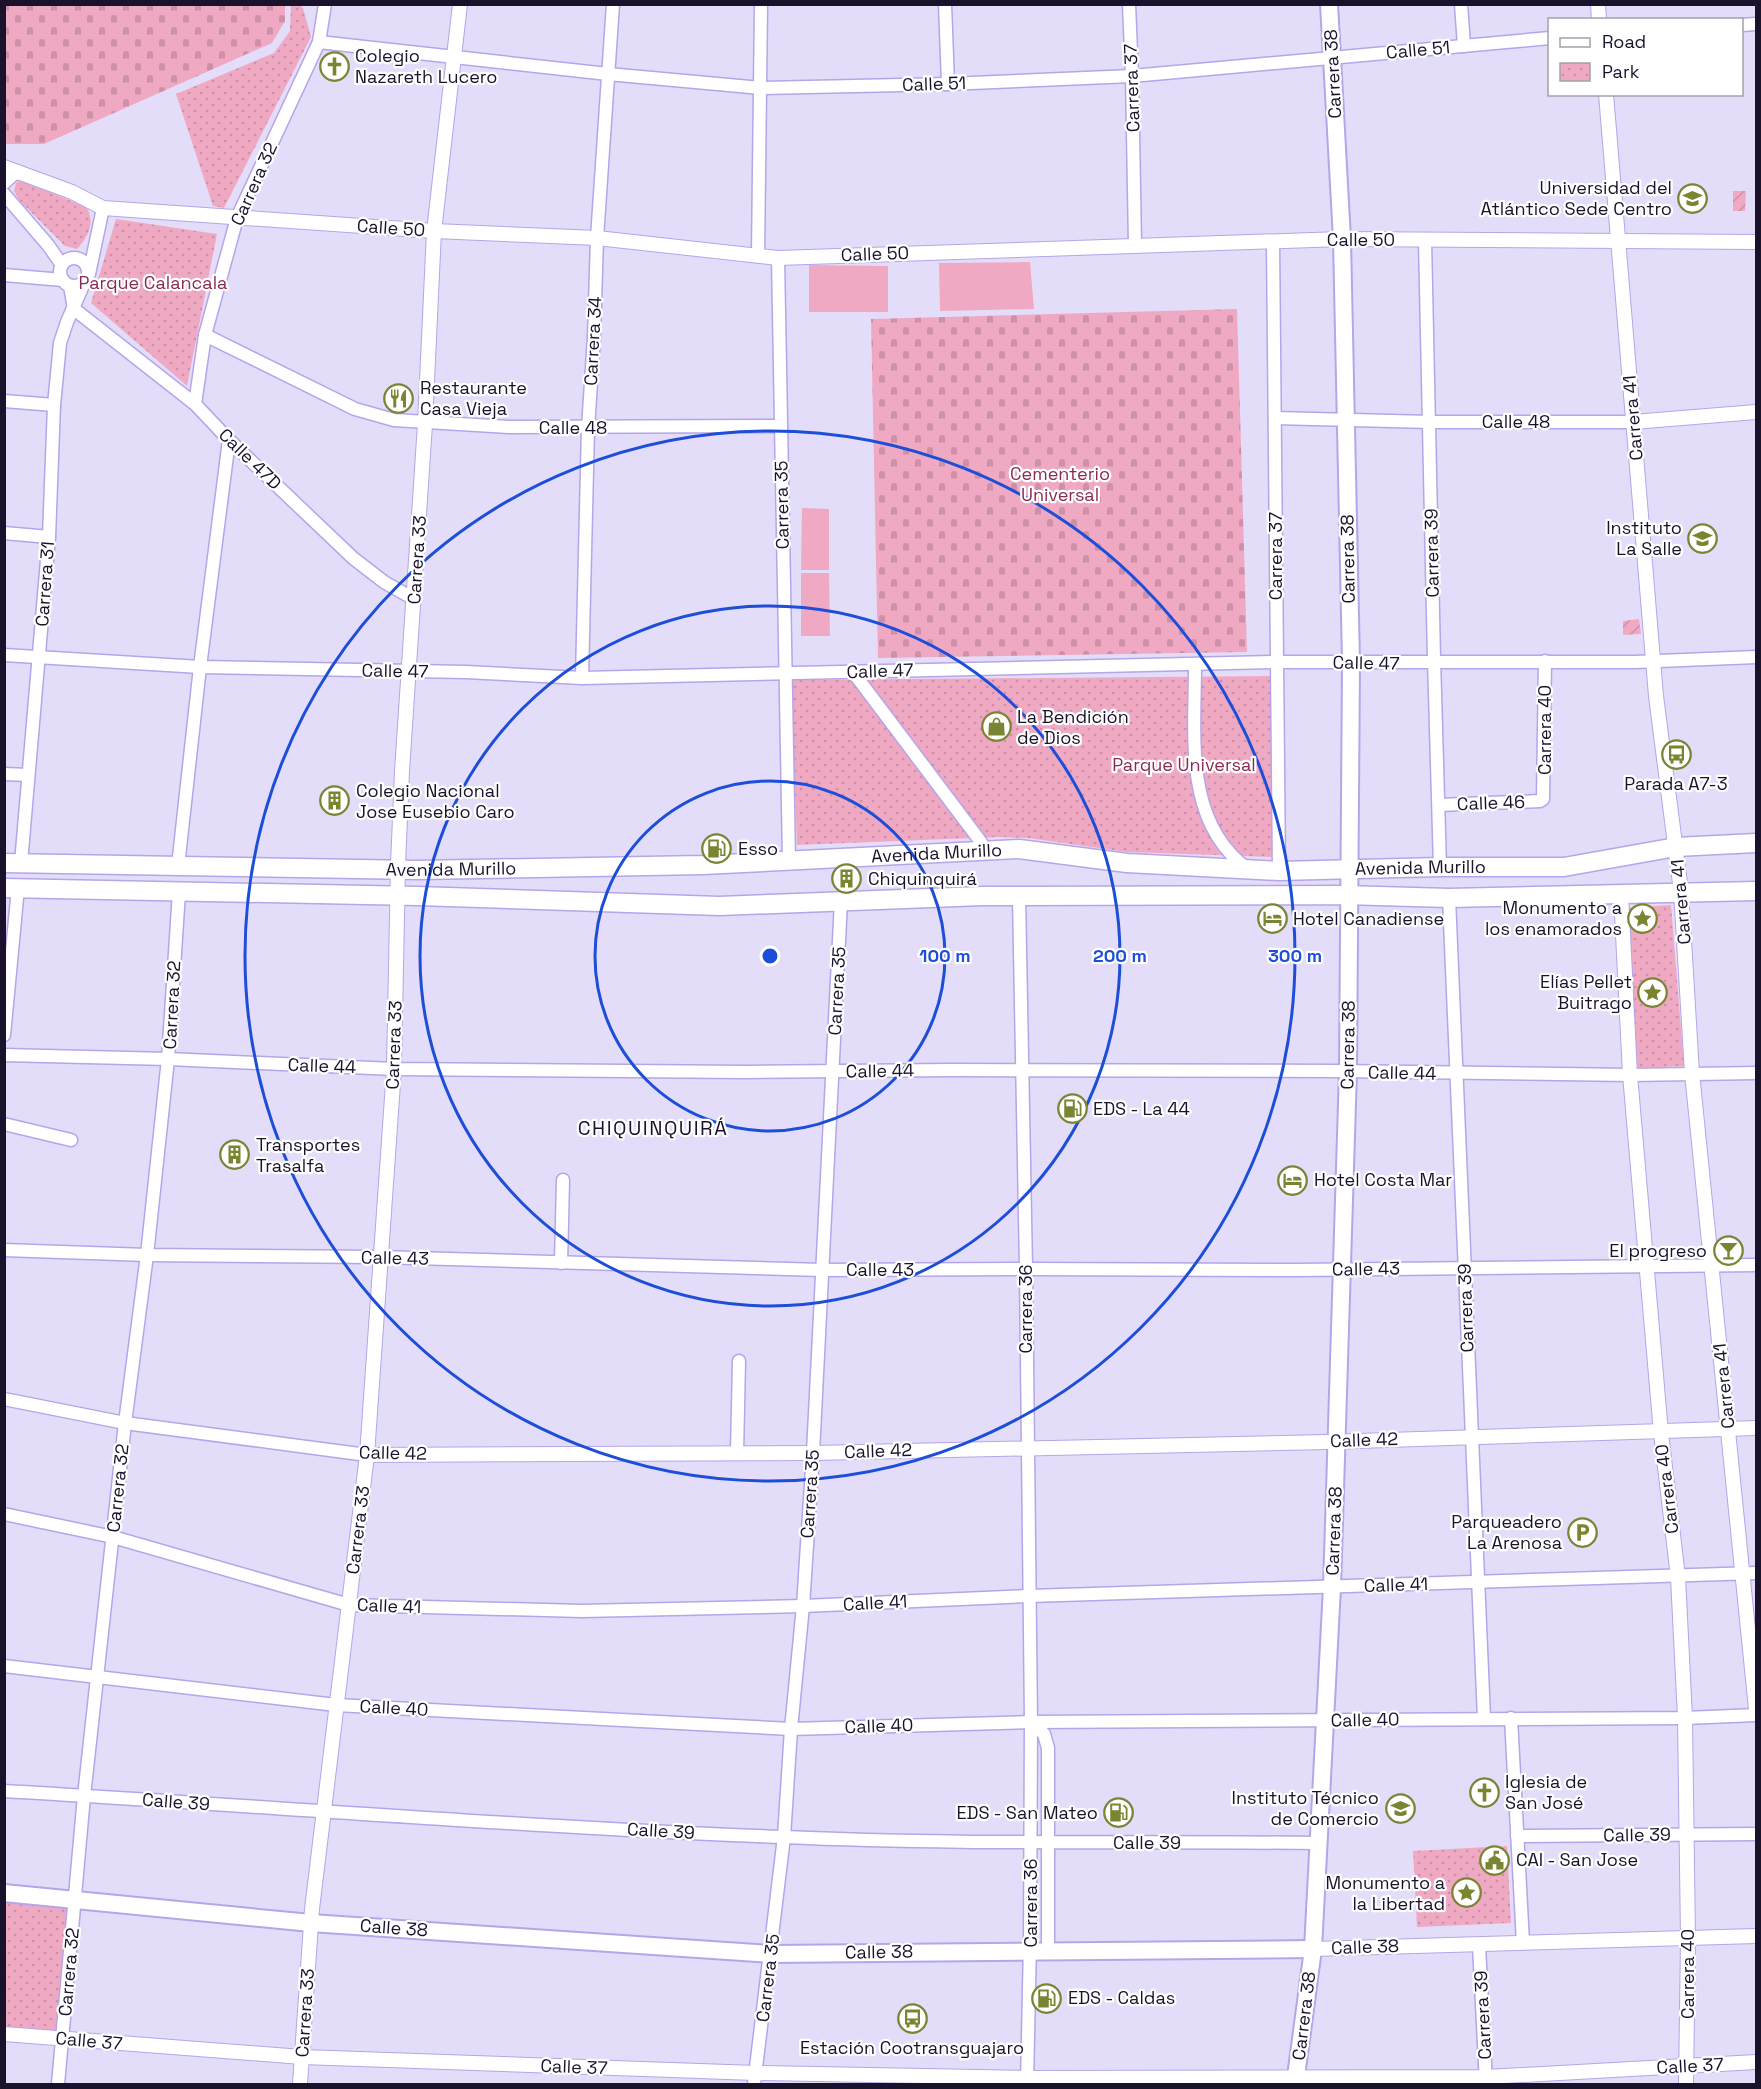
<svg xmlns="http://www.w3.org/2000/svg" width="1761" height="2089" viewBox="0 0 1761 2089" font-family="'Space Grotesk',sans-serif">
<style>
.grass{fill:#f0a9c3}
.cemetery{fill:url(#cemetery-stones)}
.park{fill:url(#park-dots)}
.garden{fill:url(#garden-furrows)}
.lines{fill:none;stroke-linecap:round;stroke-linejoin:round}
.minor-casing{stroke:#b6a5e9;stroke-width:15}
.tertiary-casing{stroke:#b6a5e9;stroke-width:16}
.secondary-casing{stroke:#b6a5e9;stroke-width:20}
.primary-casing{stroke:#b6a5e9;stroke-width:21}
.minor{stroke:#fff;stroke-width:12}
.tertiary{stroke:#fff;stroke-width:14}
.secondary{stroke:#fff;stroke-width:16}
.primary{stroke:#fff;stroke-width:18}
.ring{fill:none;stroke:#1d4ed8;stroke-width:3}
.labels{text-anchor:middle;stroke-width:4.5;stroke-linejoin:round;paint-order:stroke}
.street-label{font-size:18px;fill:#1a122b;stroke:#fff}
.poi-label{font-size:18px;fill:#1a122b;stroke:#fff;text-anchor:start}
.park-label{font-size:18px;fill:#872a55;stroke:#fff}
.neighbourhood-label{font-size:20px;letter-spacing:1.5px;fill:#1a122b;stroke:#fff}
.centre{fill:#1d4ed8;stroke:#fff;stroke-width:3}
.ring-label{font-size:18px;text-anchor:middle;font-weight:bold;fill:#1d4ed8;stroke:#fff;stroke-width:4.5;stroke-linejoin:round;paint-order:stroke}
</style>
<defs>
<pattern id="cemetery-stones" width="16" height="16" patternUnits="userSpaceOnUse" patternTransform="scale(1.5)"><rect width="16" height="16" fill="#f0a9c3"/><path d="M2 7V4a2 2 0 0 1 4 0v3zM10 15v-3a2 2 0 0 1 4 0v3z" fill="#cd90a8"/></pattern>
<pattern id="park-dots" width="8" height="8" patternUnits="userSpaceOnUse" patternTransform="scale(1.5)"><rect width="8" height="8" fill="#f0a9c3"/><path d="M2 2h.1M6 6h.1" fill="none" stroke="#cd90a8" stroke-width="1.8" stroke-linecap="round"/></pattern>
<pattern id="garden-furrows" width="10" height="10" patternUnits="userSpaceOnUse" patternTransform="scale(1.5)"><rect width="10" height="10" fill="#f0a9c3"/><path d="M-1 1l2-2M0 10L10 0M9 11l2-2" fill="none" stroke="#cd90a8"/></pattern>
</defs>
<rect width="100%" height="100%" fill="#e3ddf9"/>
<g class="grass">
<path d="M1030 262 1034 309 940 311 939 263Z"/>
<path d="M809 265 888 266V312H809Z"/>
<path d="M802 508 829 509V570H801Z"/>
<path d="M829 573 830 636H801V573Z"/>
</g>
<g class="cemetery">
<path d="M4 5H285V21L272 43 44 144H7L4 142Z"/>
<path d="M1237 309 1247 652 878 658 871 319Z"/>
</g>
<g class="park">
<path d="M291 5H299L303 8 311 37 224 208 213 206 176 94 274 53 290 31Z"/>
<path d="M20 181 25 182 86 207C96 222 88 237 77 249L65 246 19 200 14 191 16 183Z"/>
<path d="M116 219 217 234 187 386 91 303Z"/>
<path d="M1273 676V857L1127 852 1028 838 998 837 797 845 791 680Z"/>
<path d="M1671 905 1684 1066 1635 1068 1626 908Z"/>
<path d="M1507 1846 1511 1923 1417 1927 1413 1851Z"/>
<path d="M4 1893 76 1900 63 2039 5 2034Z"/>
</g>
<g class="garden">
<path d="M1733 191H1746L1745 211H1733Z"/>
<path d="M1639 619 1641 634 1623 635V621Z"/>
</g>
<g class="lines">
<defs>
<g id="minor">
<path d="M945 4 948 84"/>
<path d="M1129 4 1132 76 1135 245"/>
<path d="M1461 4 1464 46"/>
<path d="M1742 25 1756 24"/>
<path d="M319 42 608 74 761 88 948 84 1132 76 1550 38"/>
<path d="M4 183 14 174 22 173"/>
<path d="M4 194 48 245 62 265"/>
<path d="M1425 240 1434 659 1440 867"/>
<path d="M1273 242 1279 871"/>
<path d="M758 256 761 4"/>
<circle cx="74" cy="272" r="14"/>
<path d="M778 258 789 860"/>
<path d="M89 274 103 208"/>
<path d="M4 275 63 280"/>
<path d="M70 286 74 309 195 404 229 440 353 558 384 582 414 599"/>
<path d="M205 335 355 409 394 420 509 427 781 426"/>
<path d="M4 401 54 405"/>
<path d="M195 404 205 335 237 218 319 42 325 4"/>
<path d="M1275 418 1430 422H1633"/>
<path d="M4 533 49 537"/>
<path d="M4 655 200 667 466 672 582 678 1277 662H1635L1756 657"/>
<path d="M1195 665C1195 736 1183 823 1249 870"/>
<path d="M853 672 981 842 984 849"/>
<path d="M582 678 588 428 594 337 597 238 613 4"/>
<path d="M4 774 28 775"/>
<path d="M1439 805 1540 801 1543 799 1545 661"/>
<path d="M21 863 49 537 54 405 60 343 67 322 84 283"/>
<path d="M178 866 200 667 229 440"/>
<path d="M1019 896 1026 1269 1031 1722 1030 1942 1027 2084"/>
<path d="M1449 898 1484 1718"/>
<path d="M4 1035 18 888"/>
<path d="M4 1055 168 1059 394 1069 746 1072 951 1070 1338 1071 1630 1075 1756 1073"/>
<path d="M4 1124 71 1140"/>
<path d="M4 1250 147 1255 379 1257 822 1270 1026 1269 1297 1270 1756 1265"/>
<path d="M561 1263 563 1180"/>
<path d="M4 1399 125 1423 367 1455"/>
<path d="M737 1453 739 1361"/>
<path d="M4 1514 113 1537 349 1605 582 1611 803 1606 1030 1596 1756 1573"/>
<path d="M4 1666 336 1705 791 1729 1031 1722 1685 1718 1756 1715"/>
<path d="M1511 1718 1523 1943"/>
<path d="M1031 1722 1044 1734 1048 1748V1951"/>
<path d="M4 1791C264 1806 523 1827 783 1837 962 1845 1140 1841 1319 1843"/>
<path d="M1517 1836 1756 1834"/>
<path d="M1479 1945 1486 2084"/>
<path d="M58 2084 84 1796 125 1423 147 1255 168 1059 179 892"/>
<path d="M754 2084 784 1837 791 1729 803 1606 813 1453 841 901"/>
</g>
<g id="tertiary">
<path d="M1598 4 1599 20"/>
<path d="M1606 94 1656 696 1681 891 1692 1073 1756 1709"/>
<path d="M4 167 72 192 103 208 434 231 597 238 778 258 1342 239 1756 242"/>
<path d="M1633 422 1756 412"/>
<path d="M1621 894 1630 1075 1661 1433 1678 1577 1685 1718 1688 1939 1686 2084"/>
<path d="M367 1455 813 1453 1327 1442 1756 1428"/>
<path d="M1313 1949 1756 1936"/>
<path d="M4 2034 302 2057 756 2073 1027 2078 1486 2077 1756 2062"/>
<path d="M300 2084 312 1909 367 1455 394 1069 398 865 402 771 425 424 434 231 460 4"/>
</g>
<g id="secondary">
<path d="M4 1893 311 1923 771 1954 1313 1949"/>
<path d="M1295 2084 1313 1949 1332 1587 1348 1071 1351 662 1342 239 1329 4"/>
</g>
<g id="primary">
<path id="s1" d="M4 863 417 870 703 865 1019 849 1127 863 1279 871 1440 867H1564L1676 847 1756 843"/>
<path d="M4 888 417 896 719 906 983 896 1343 895 1449 898 1756 891"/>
</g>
</defs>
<use href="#minor" class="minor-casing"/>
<use href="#tertiary" class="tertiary-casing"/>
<use href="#secondary" class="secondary-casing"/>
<use href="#primary" class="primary-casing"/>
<use href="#minor" class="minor"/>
<use href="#tertiary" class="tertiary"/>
<use href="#secondary" class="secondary"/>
<use href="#primary" class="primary"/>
</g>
<g class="ring">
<circle cx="770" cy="956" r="175"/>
<circle cx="770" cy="956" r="350"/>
<circle cx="770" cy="956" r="525"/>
</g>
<defs>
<symbol id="church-ring" viewBox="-11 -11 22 22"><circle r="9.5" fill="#fff" stroke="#7b8531" stroke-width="1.5"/><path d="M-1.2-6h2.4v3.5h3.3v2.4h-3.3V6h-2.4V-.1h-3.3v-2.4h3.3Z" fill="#7b8531"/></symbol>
<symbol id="university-ring" viewBox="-11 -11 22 22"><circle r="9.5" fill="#fff" stroke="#7b8531" stroke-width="1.5"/><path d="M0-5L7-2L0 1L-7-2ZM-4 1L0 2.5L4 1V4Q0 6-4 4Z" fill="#7b8531"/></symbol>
<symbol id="restaurant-ring" viewBox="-11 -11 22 22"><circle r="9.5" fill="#fff" stroke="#7b8531" stroke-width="1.5"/><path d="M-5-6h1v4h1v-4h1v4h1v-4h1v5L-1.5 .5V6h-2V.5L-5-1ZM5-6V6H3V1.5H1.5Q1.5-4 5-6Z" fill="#7b8531"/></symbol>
<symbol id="school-ring" viewBox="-11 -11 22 22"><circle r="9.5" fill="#fff" stroke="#7b8531" stroke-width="1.5"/><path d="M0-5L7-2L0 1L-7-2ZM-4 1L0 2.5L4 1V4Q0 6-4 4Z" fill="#7b8531"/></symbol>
<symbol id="shop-ring" viewBox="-11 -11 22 22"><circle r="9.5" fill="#fff" stroke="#7b8531" stroke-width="1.5"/><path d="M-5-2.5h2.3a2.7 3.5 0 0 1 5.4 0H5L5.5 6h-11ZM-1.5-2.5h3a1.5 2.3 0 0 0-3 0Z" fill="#7b8531"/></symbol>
<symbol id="bus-ring" viewBox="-11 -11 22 22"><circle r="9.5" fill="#fff" stroke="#7b8531" stroke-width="1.5"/><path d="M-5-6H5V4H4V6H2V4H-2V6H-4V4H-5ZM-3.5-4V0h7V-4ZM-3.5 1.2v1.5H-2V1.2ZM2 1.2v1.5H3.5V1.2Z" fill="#7b8531"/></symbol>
<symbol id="building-ring" viewBox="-11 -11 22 22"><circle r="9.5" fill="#fff" stroke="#7b8531" stroke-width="1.5"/><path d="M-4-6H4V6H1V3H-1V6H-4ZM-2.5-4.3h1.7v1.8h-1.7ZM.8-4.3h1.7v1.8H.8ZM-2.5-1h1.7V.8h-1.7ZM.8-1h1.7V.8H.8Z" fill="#7b8531"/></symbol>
<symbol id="fuel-ring" viewBox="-11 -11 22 22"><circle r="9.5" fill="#fff" stroke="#7b8531" stroke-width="1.5"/><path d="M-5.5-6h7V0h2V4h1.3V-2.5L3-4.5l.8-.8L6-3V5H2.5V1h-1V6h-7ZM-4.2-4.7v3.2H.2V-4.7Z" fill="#7b8531"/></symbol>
<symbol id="sight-ring" viewBox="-11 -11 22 22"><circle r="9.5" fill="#fff" stroke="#7b8531" stroke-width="1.5"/><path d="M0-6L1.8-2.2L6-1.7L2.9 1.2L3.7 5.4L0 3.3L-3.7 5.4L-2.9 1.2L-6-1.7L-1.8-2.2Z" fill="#7b8531"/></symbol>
<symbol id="hotel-ring" viewBox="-11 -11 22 22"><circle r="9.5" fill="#fff" stroke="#7b8531" stroke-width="1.5"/><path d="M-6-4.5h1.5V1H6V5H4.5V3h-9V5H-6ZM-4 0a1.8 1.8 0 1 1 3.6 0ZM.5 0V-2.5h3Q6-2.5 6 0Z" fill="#7b8531"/></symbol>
<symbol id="bar-ring" viewBox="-11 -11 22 22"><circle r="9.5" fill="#fff" stroke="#7b8531" stroke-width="1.5"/><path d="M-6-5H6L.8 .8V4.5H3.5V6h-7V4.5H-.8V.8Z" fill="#7b8531"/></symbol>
<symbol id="parking-ring" viewBox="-11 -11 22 22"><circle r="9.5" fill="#fff" stroke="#7b8531" stroke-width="1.5"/><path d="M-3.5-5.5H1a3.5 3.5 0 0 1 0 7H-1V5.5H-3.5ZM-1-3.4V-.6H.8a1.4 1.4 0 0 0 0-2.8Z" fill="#7b8531"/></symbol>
<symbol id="civic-ring" viewBox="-11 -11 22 22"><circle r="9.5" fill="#fff" stroke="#7b8531" stroke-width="1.5"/><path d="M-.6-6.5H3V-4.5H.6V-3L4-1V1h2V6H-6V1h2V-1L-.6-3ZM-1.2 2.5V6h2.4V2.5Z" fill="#7b8531"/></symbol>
</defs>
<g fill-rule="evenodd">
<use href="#church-ring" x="318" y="50" width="33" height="33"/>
<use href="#university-ring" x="1676" y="182" width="33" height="33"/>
<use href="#restaurant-ring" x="382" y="382" width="33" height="33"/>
<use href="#school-ring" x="1686" y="522" width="33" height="33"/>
<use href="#shop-ring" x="980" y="710" width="33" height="33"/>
<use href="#bus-ring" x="1660" y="738" width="33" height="33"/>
<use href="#building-ring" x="318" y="784" width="33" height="33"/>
<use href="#fuel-ring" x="700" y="832" width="33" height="33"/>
<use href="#building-ring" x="830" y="862" width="33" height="33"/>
<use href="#sight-ring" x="1626" y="902" width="33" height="33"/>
<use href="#hotel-ring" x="1256" y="902" width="33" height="33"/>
<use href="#sight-ring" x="1636" y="976" width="33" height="33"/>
<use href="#fuel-ring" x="1056" y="1092" width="33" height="33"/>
<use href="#building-ring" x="218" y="1138" width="33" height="33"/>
<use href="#hotel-ring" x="1276" y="1164" width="33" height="33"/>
<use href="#bar-ring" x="1712" y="1234" width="33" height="33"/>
<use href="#parking-ring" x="1566" y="1516" width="33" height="33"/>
<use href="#church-ring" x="1468" y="1776" width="33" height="33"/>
<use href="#school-ring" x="1384" y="1792" width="33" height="33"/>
<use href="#fuel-ring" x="1102" y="1796" width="33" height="33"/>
<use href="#civic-ring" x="1478" y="1844" width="33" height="33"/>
<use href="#sight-ring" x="1450" y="1876" width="33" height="33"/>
<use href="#fuel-ring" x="1030" y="1982" width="33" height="33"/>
<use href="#bus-ring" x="896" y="2002" width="33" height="33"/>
</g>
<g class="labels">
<g class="street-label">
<text transform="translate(1418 50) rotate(-5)" y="6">Calle 51</text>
<text transform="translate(1333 74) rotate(-93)" y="6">Carrera 38</text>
<text transform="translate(934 84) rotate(-2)" y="6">Calle 51</text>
<text transform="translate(1132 88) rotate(-92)" y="6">Carrera 37</text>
<text transform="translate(254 184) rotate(-66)" y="6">Carrera 32</text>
<text transform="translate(391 228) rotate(4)" y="6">Calle 50</text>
<text x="1361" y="246">Calle 50</text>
<text transform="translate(875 254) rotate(-2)" y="6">Calle 50</text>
<text transform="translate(593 341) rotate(-87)" y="6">Carrera 34</text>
<text transform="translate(1633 418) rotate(-95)" y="6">Carrera 41</text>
<text x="1516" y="428">Calle 48</text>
<text x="573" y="434">Calle 48</text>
<text transform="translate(250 459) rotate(44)" y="6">Calle 47D</text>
<text transform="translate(782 505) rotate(-91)" y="6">Carrera 35</text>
<text transform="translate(1432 553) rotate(-91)" y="6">Carrera 39</text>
<text transform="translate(1276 556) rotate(-90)" y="6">Carrera 37</text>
<text transform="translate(1348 559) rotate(-91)" y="6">Carrera 38</text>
<text transform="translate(417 560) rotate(-86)" y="6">Carrera 33</text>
<text transform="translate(45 584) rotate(-86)" y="6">Carrera 31</text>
<text transform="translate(1366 663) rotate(1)" y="6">Calle 47</text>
<text transform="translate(395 671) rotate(1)" y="6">Calle 47</text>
<text transform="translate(880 671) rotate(-2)" y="6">Calle 47</text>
<text transform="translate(1545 730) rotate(-90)" y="6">Carrera 40</text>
<text transform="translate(1491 803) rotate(-2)" y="6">Calle 46</text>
<text dy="6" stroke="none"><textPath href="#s1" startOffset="933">Avenida Murillo</textPath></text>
<text dy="6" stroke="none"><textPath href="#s1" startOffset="447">Avenida Murillo</textPath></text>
<text dy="6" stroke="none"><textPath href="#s1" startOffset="1418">Avenida Murillo</textPath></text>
<text transform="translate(1681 902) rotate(-95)" y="6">Carrera 41</text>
<text transform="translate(837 991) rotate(-87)" y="6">Carrera 35</text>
<text transform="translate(172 1005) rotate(-87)" y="6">Carrera 32</text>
<text transform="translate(394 1045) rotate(-88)" y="6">Carrera 33</text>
<text transform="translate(1348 1045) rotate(-89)" y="6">Carrera 38</text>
<text transform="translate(322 1066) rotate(2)" y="6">Calle 44</text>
<text transform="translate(880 1071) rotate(-1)" y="6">Calle 44</text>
<text transform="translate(1402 1073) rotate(1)" y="6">Calle 44</text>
<text transform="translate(395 1258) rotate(1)" y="6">Calle 43</text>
<text transform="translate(1366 1269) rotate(-1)" y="6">Calle 43</text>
<text x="880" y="1276">Calle 43</text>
<text transform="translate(1466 1308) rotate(-92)" y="6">Carrera 39</text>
<text transform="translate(1026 1309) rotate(-90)" y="6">Carrera 36</text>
<text transform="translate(1724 1386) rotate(-96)" y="6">Carrera 41</text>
<text transform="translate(1364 1440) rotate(-2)" y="6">Calle 42</text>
<text transform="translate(878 1451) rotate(-2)" y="6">Calle 42</text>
<text transform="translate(393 1453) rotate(1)" y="6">Calle 42</text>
<text transform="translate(118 1488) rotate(-84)" y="6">Carrera 32</text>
<text transform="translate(1667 1489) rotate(-97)" y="6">Carrera 40</text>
<text transform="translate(810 1494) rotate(-86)" y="6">Carrera 35</text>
<text transform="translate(358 1530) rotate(-83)" y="6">Carrera 33</text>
<text transform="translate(1334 1531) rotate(-88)" y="6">Carrera 38</text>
<text transform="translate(1396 1585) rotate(-2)" y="6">Calle 41</text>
<text transform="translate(875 1603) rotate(-3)" y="6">Calle 41</text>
<text transform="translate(389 1606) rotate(2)" y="6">Calle 41</text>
<text transform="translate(394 1708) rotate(3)" y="6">Calle 40</text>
<text transform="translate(1365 1720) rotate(-1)" y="6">Calle 40</text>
<text transform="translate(879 1726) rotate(-2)" y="6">Calle 40</text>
<text transform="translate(176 1802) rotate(4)" y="6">Calle 39</text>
<text transform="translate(661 1831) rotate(3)" y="6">Calle 39</text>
<text transform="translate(1637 1835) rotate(-1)" y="6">Calle 39</text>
<text x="1147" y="1849">Calle 39</text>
<text transform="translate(1031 1903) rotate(-90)" y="6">Carrera 36</text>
<text transform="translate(394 1928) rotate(4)" y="6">Calle 38</text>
<text transform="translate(1365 1947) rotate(-2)" y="6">Calle 38</text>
<text transform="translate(879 1952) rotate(-1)" y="6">Calle 38</text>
<text transform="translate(69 1972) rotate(-85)" y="6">Carrera 32</text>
<text transform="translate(1688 1974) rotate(-90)" y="6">Carrera 40</text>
<text transform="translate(768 1978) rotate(-83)" y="6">Carrera 35</text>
<text transform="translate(305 2013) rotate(-86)" y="6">Carrera 33</text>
<text transform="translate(1483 2015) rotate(-93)" y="6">Carrera 39</text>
<text transform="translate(1304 2016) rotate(-83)" y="6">Carrera 38</text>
<text transform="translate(89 2041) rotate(5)" y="6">Calle 37</text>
<text transform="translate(1690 2066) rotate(-3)" y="6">Calle 37</text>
<text transform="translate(574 2067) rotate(2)" y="6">Calle 37</text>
</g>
<g class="poi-label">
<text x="355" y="62">Colegio<tspan x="355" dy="21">Nazareth Lucero</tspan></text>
<text x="1672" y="194" text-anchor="end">Universidad del<tspan x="1672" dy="21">Atlántico Sede Centro</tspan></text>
<text x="420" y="394">Restaurante<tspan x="420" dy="21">Casa Vieja</tspan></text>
<text x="1682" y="534" text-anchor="end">Instituto<tspan x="1682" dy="21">La Salle</tspan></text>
<text x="1017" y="723">La Bendición<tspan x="1017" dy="21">de Dios</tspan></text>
<text x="1676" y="790" text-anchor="middle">Parada A7-3</text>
<text x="356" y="797">Colegio Nacional<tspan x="356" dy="21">Jose Eusebio Caro</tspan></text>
<text x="738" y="855">Esso</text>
<text x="868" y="885">Chiquinquirá</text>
<text x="1622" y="914" text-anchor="end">Monumento a<tspan x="1622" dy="21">los enamorados</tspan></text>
<text x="1293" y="925">Hotel Canadiense</text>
<text x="1632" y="988" text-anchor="end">Elías Pellet<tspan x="1632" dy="21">Buitrago</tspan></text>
<text x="1093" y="1115">EDS - La 44</text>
<text x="256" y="1151">Transportes<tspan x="256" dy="21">Trasalfa</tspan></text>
<text x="1314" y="1186">Hotel Costa Mar</text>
<text x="1707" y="1257" text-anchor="end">El progreso</text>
<text x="1562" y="1528" text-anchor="end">Parqueadero<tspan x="1562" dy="21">La Arenosa</tspan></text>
<text x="1505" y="1788">Iglesia de<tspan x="1505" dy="21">San José</tspan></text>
<text x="1379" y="1804" text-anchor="end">Instituto Técnico<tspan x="1379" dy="21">de Comercio</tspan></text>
<text x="1098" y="1819" text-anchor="end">EDS - San Mateo</text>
<text x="1516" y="1866">CAI - San Jose</text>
<text x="1445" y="1889" text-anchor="end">Monumento a<tspan x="1445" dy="21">la Libertad</tspan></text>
<text x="1068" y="2004">EDS - Caldas</text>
<text x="912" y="2054" text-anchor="middle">Estación Cootransguajaro</text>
</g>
<g class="park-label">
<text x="153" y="289">Parque Calancala</text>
<text x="1060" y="480">Cementerio<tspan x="1060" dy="21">Universal</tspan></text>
<text x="1184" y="771">Parque Universal</text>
</g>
<g class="neighbourhood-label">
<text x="653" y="1135">CHIQUINQUIRÁ</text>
</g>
</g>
<circle cx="770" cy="956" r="9" class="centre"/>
<g class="ring-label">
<text x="945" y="962">100 m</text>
<text x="1120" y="962">200 m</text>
<text x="1295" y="962">300 m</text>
</g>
<rect width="1761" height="2089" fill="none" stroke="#1a122b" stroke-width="12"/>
<rect x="1548" y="18" width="195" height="78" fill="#ffffff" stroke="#a3a0aa" stroke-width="1.5"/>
<rect x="1560" y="38" width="30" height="9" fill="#ffffff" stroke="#a3a0aa" stroke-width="1.5"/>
<text x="1602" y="48" font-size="18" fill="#1a122b">Road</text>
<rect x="1560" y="63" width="30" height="18" fill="url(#park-dots)" stroke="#a3a0aa" stroke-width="1.5"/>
<text x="1602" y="78" font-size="18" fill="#1a122b">Park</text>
</svg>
